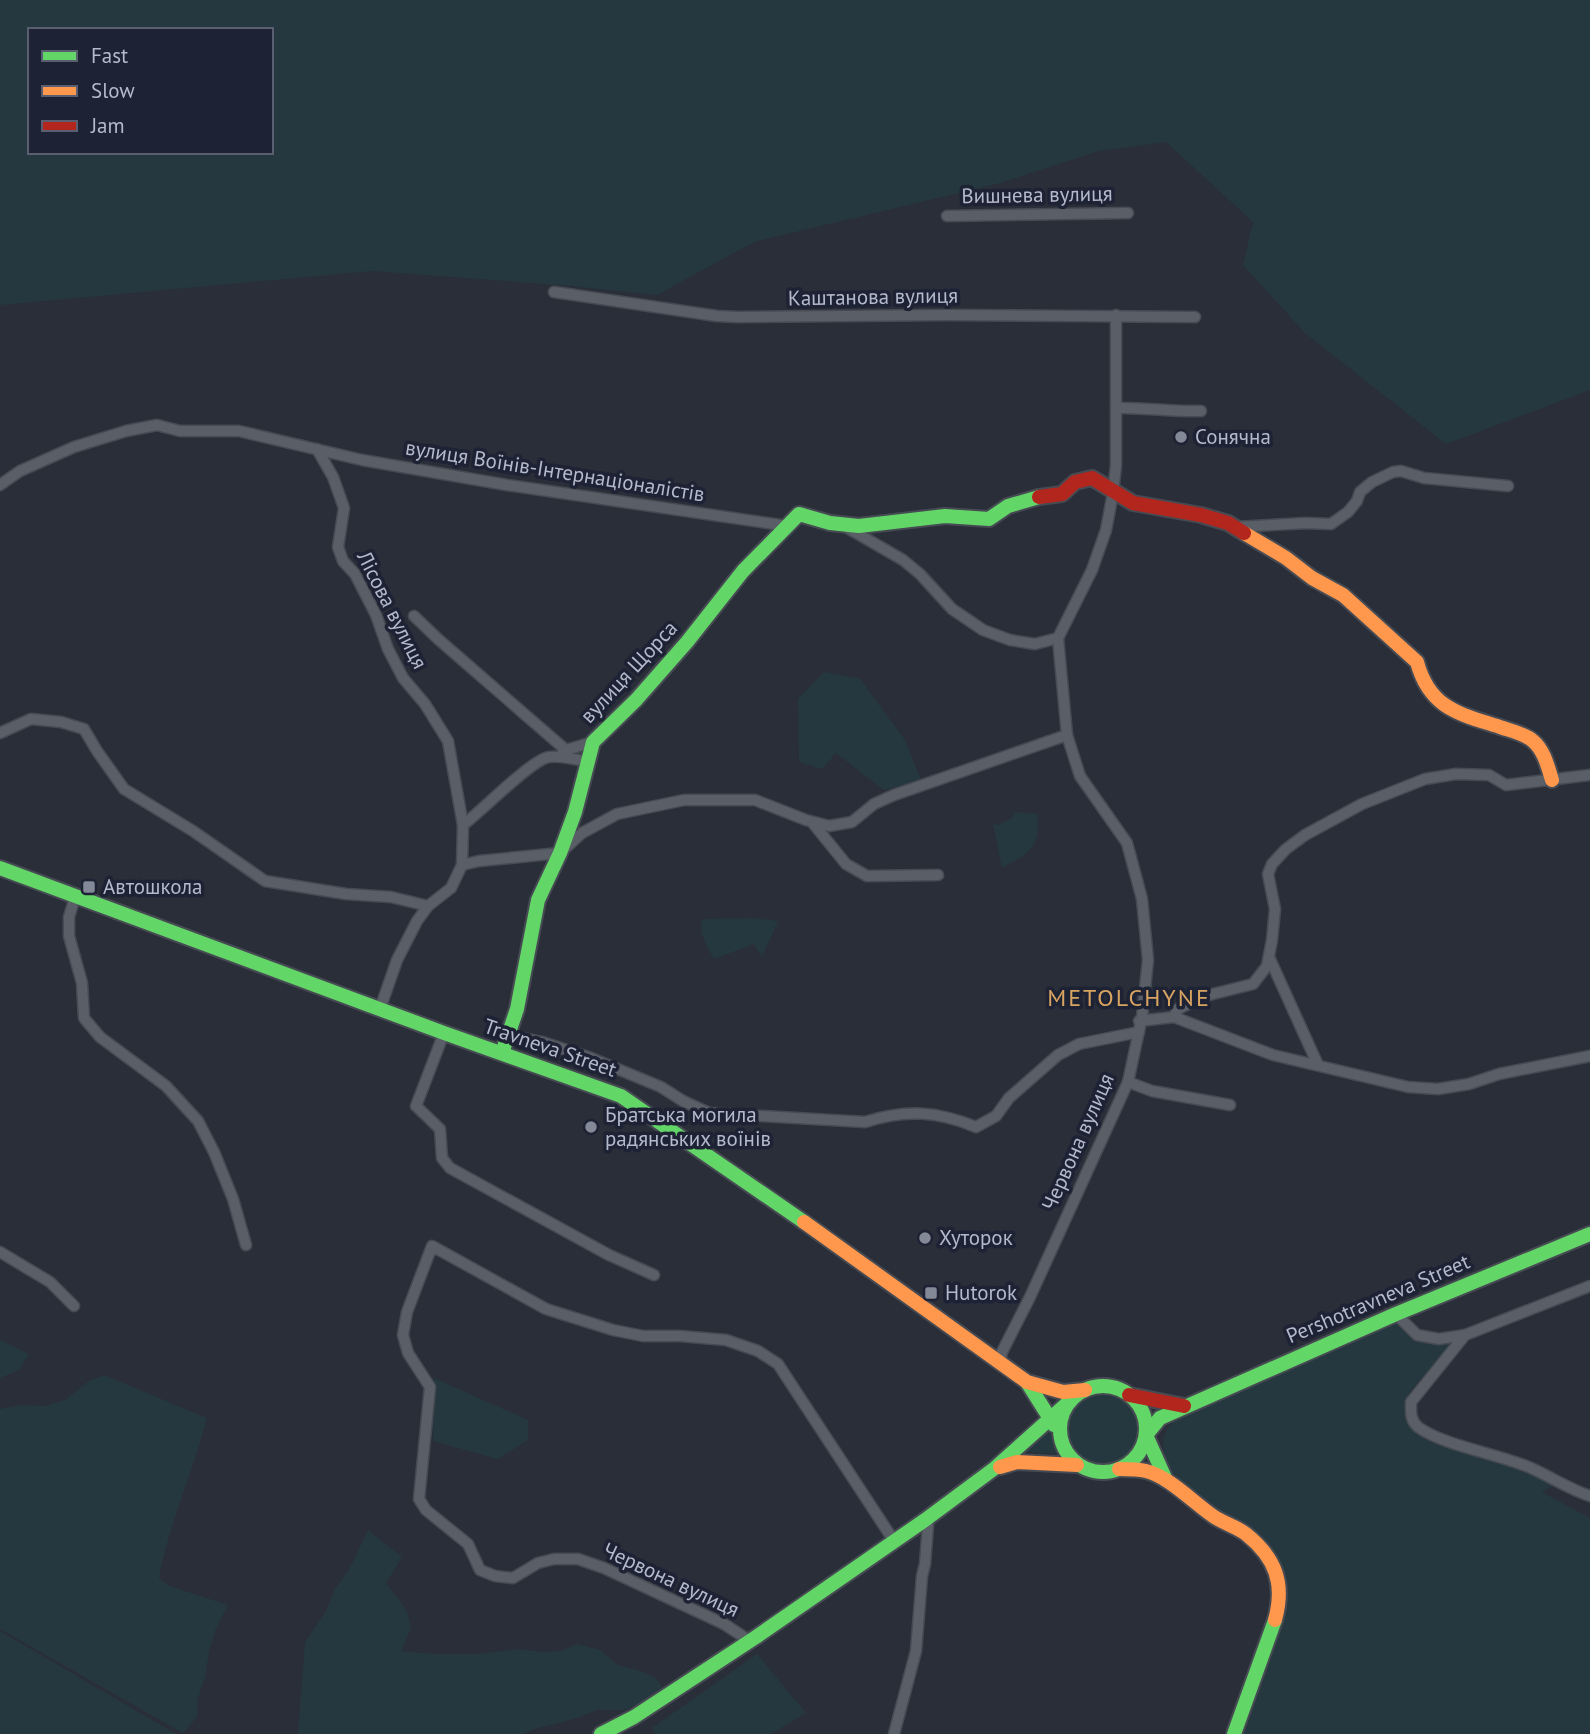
<svg xmlns="http://www.w3.org/2000/svg" width="1590" height="1734" viewBox="0 0 1590 1734" font-family="'PT Sans',sans-serif">
<style>
.green{fill:#26383f;fill-rule:evenodd}
.lines{fill:none;stroke-linecap:round;stroke-linejoin:round}
.street-casing{stroke:#464a52;stroke-width:13}
.fast-casing{stroke:#464a52;stroke-width:18}
.slow-casing{stroke:#464a52;stroke-width:18}
.jam-casing{stroke:#464a52;stroke-width:18}
.street{stroke:#5a5e67;stroke-width:10}
.fast{stroke:#63d668;stroke-width:14}
.slow{stroke:#ff974d;stroke-width:14}
.jam{stroke:#b3261e;stroke-width:14}
.poi-dot{fill:#838997;stroke:#1d2334;stroke-width:2.5}
.labels{text-anchor:middle;stroke-width:7;stroke-linejoin:round;paint-order:stroke}
.street-label{font-size:21px;fill:#b4baca;stroke:#1d2334}
.poi-label{font-size:21px;fill:#b4baca;stroke:#1d2334;text-anchor:start}
.quarter-label{font-size:24px;letter-spacing:2px;fill:#d9a360;stroke:#1d2334}
</style>
<rect width="100%" height="100%" fill="#292e39"/>
<g class="green">
<path d="M0 0H1590V390L1446 444 1305 333 1243 265 1253 222 1166 142 1099 151 1000 183 754 242 657 295 572 286 372 271 0 305ZM30 30H271V152H30Z"/>
<path d="M824 672 860 679 905 740 921 780 884 790 836 753 822 769 799 762 798 699Z"/>
<path d="M1014 812 1037 814C1042 847 1028 854 1002 868L993 824 998 825 1012 818Z"/>
<path d="M752 918 778 921 762 957 754 944 714 959C707 946 698 934 702 919Z"/>
<path d="M1386 1320 1397 1323 1413 1340 1458 1343C1448 1353 1412 1385 1408 1396 1402 1410 1406 1423 1417 1432L1518 1466 1556 1484 1542 1492 1590 1518V1734H1242C1257 1691 1295 1612 1283 1568 1273 1534 1211 1509 1185 1486 1162 1465 1151 1433 1183 1415Z"/>
<path d="M0 1340 29 1354 19 1370 0 1378Z"/>
<path d="M104 1375 207 1418C193 1472 169 1523 159 1578L167 1585 228 1605 216 1628 209 1651 205 1677 198 1698 197 1717 183 1733 0 1629V1409L21 1405 45 1406 65 1400 89 1381Z"/>
<path d="M434 1378 528 1420V1440L498 1459 433 1441Z"/>
<circle cx="1103" cy="1430" r="38"/>
<path d="M1049 1431 1062 1454 1020 1452Z"/>
<path d="M368 1530 402 1557 386 1583 407 1611 411 1628 401 1651 434 1654H481L517 1649 543 1652 561 1651 577 1644 600 1650 618 1665 644 1672 656 1678 662 1687 640 1703 625 1710H597L577 1718 535 1729 523 1734H298L305 1642 326 1611 335 1589 350 1568Z"/>
<path d="M0 1631 176 1734H0Z"/>
<path d="M757 1654 806 1713 771 1734H655L652 1728Z"/>
</g>
<g class="lines">
<defs>
<g id="street">
<path d="M947 216 1128 213"/>
<path d="M554 292 717 316 738 317 947 315 1195 317"/>
<path d="M1116 408C1144 407 1172 412 1201 411"/>
<path d="M317 449 333 477 344 508 338 547 343 561 355 574 376 615 388 649 403 678 425 704 448 741 463 825"/>
<path d="M0 485 20 471 74 447 126 431 157 425 180 431H239L362 460 507 485 788 526"/>
<path d="M846 527 903 560 920 574 952 609 983 630 1010 640 1035 644 1058 638"/>
<path d="M1235 527 1306 523 1331 524 1348 512 1357 501 1360 492 1372 482 1393 472 1401 471 1424 478 1508 486"/>
<path d="M414 616 438 639 567 751"/>
<path d="M0 733 31 719 61 722 84 729 97 751 124 789 193 831 265 881 346 894 391 897 428 906"/>
<path d="M563 751 593 742"/>
<path d="M812 822 846 864 867 876 938 875"/>
<path d="M462 865 463 825C482 811 532 759 549 757 562 755 574 760 587 761"/>
<path d="M75 897 69 917V936L82 983 84 1018 100 1037 166 1086 198 1121 214 1152 233 1199 246 1245"/>
<path d="M1269 957 1318 1065"/>
<path d="M380 1009 397 960 417 921 428 906 451 888 462 865 479 861 560 853 582 833 617 814 684 800H755L806 820 829 826 852 822 874 804 894 795 1067 735"/>
<path d="M1174 1017 1273 1055 1408 1087 1438 1089 1469 1084 1499 1074 1590 1056"/>
<path d="M1139 1021 1174 1017 1178 1009 1205 996 1253 984 1267 966 1272 940 1275 909 1268 874 1272 864 1286 849 1305 835 1362 804 1425 779 1456 774 1489 775 1506 785 1590 775"/>
<path d="M444 1033 416 1106 440 1129 442 1158 450 1168 609 1255 654 1275"/>
<path d="M508 1035 542 1042 591 1058 661 1087 683 1101 709 1113 865 1122C906 1109 937 1111 976 1127L996 1116 1009 1098 1058 1055 1079 1044 1139 1032"/>
<path d="M1128 1082 1152 1091 1230 1105"/>
<path d="M0 1252 50 1282 74 1306"/>
<path d="M1590 1286 1465 1335 1411 1402C1411 1412 1410 1420 1418 1427 1444 1446 1500 1454 1531 1468 1551 1477 1569 1489 1590 1496"/>
<path d="M1396 1314 1417 1335 1439 1339 1465 1335"/>
<path d="M1000 1362 1002 1352 1030 1297 1128 1082 1142 1017 1148 960 1142 899 1127 843 1080 776 1067 735 1058 638 1092 570 1106 530 1113 493 1116 465V315"/>
<path d="M750 1641 724 1624 604 1568 578 1559H554L538 1563 513 1578 495 1576 480 1570 468 1544 426 1510 419 1499 430 1387 408 1353 403 1335 407 1312 432 1246 546 1309 613 1330 643 1336H680L726 1340 758 1351 778 1364 894 1541"/>
<path d="M894 1734 916 1651 922 1576 925 1564 928 1525 925 1520"/>
</g>
<g id="fast">
<path d="M0 868 444 1033 621 1096 804 1222"/>
<path d="M502 1053 517 1009 538 900 560 853 575 812 593 742 636 700 687 642 743 571 799 514 830 523 859 526 945 516 989 519 1008 506 1039 497"/>
<path d="M1027 1382 1054 1425"/>
<circle cx="1103" cy="1429" r="43"/>
<path d="M1166 1480 1146 1435 1160 1418 1396 1314 1590 1234"/>
<path d="M601 1734 634 1717 756 1637 925 1520 995 1468 1071 1400"/>
<path d="M1234 1734 1275 1620"/>
</g>
<g id="slow">
<path d="M1244 533 1286 558 1312 578 1343 595 1417 662C1430 710 1461 714 1503 728 1512 731 1525 734 1533 741 1544 750 1548 767 1552 780"/>
<path d="M804 1222 1027 1382 1063 1392 1085 1390"/>
<path d="M1000 1467 1017 1462 1077 1465"/>
<path d="M1119 1469C1128 1469 1138 1469 1146 1471 1168 1476 1194 1503 1213 1516 1223 1523 1237 1527 1246 1534 1276 1558 1285 1584 1275 1620"/>
</g>
<g id="jam">
<path d="M1039 497 1062 494 1075 482 1092 478 1133 503 1201 515 1228 523 1244 533"/>
<path d="M1129 1395 1184 1406"/>
</g>
</defs>
<use href="#street" class="street-casing"/>
<use href="#fast" class="fast-casing"/>
<use href="#slow" class="slow-casing"/>
<use href="#jam" class="jam-casing"/>
<use href="#street" class="street"/>
<use href="#fast" class="fast"/>
<use href="#slow" class="slow"/>
<use href="#jam" class="jam"/>
</g>
<g class="poi-dot">
<circle cx="1181" cy="437" r="7"/>
<rect x="82" y="880" width="14" height="14" rx="3.5"/>
<circle cx="591" cy="1127" r="7"/>
<circle cx="925" cy="1238" r="7"/>
<rect x="924" y="1286" width="14" height="14" rx="3.5"/>
</g>
<g class="labels">
<g class="street-label">
<text transform="translate(1037 195) rotate(-1)" y="7">Вишнева вулиця</text>
<text transform="translate(873 297) rotate(-1)" y="7">Каштанова вулиця</text>
<text transform="translate(555 471) rotate(9)" y="7">вулиця Воїнів-Інтернаціоналістів</text>
<text transform="translate(392 610) rotate(63)" y="7">Лісова вулиця</text>
<text transform="translate(629 672) rotate(-47)" y="7">вулиця Щорса</text>
<text transform="translate(550 1048) rotate(19)" y="7">Travneva Street</text>
<text transform="translate(1078 1142) rotate(-66)" y="7">Червона вулиця</text>
<text transform="translate(1378 1299) rotate(-23)" y="7">Pershotravneva Street</text>
<text transform="translate(671 1580) rotate(25)" y="7">Червона вулиця</text>
</g>
<g class="poi-label">
<text x="1195" y="444">Сонячна</text>
<text x="103" y="894">Автошкола</text>
<text x="605" y="1122">Братська могила<tspan x="605" dy="24">радянських воїнів</tspan></text>
<text x="939" y="1245">Хуторок</text>
<text x="945" y="1300">Hutorok</text>
</g>
<g class="quarter-label">
<text x="1129" y="1006">METOLCHYNE</text>
</g>
</g>
<rect x="28" y="28" width="245" height="126" fill="#1d2334" stroke="#595f70" stroke-width="2"/>
<rect x="42" y="51" width="35" height="10" fill="#63d668" stroke="#595f70" stroke-width="2"/>
<text x="91" y="63" font-size="21" fill="#b4baca">Fast</text>
<rect x="42" y="86" width="35" height="10" fill="#ff974d" stroke="#595f70" stroke-width="2"/>
<text x="91" y="98" font-size="21" fill="#b4baca">Slow</text>
<rect x="42" y="121" width="35" height="10" fill="#b3261e" stroke="#595f70" stroke-width="2"/>
<text x="91" y="133" font-size="21" fill="#b4baca">Jam</text>
</svg>
